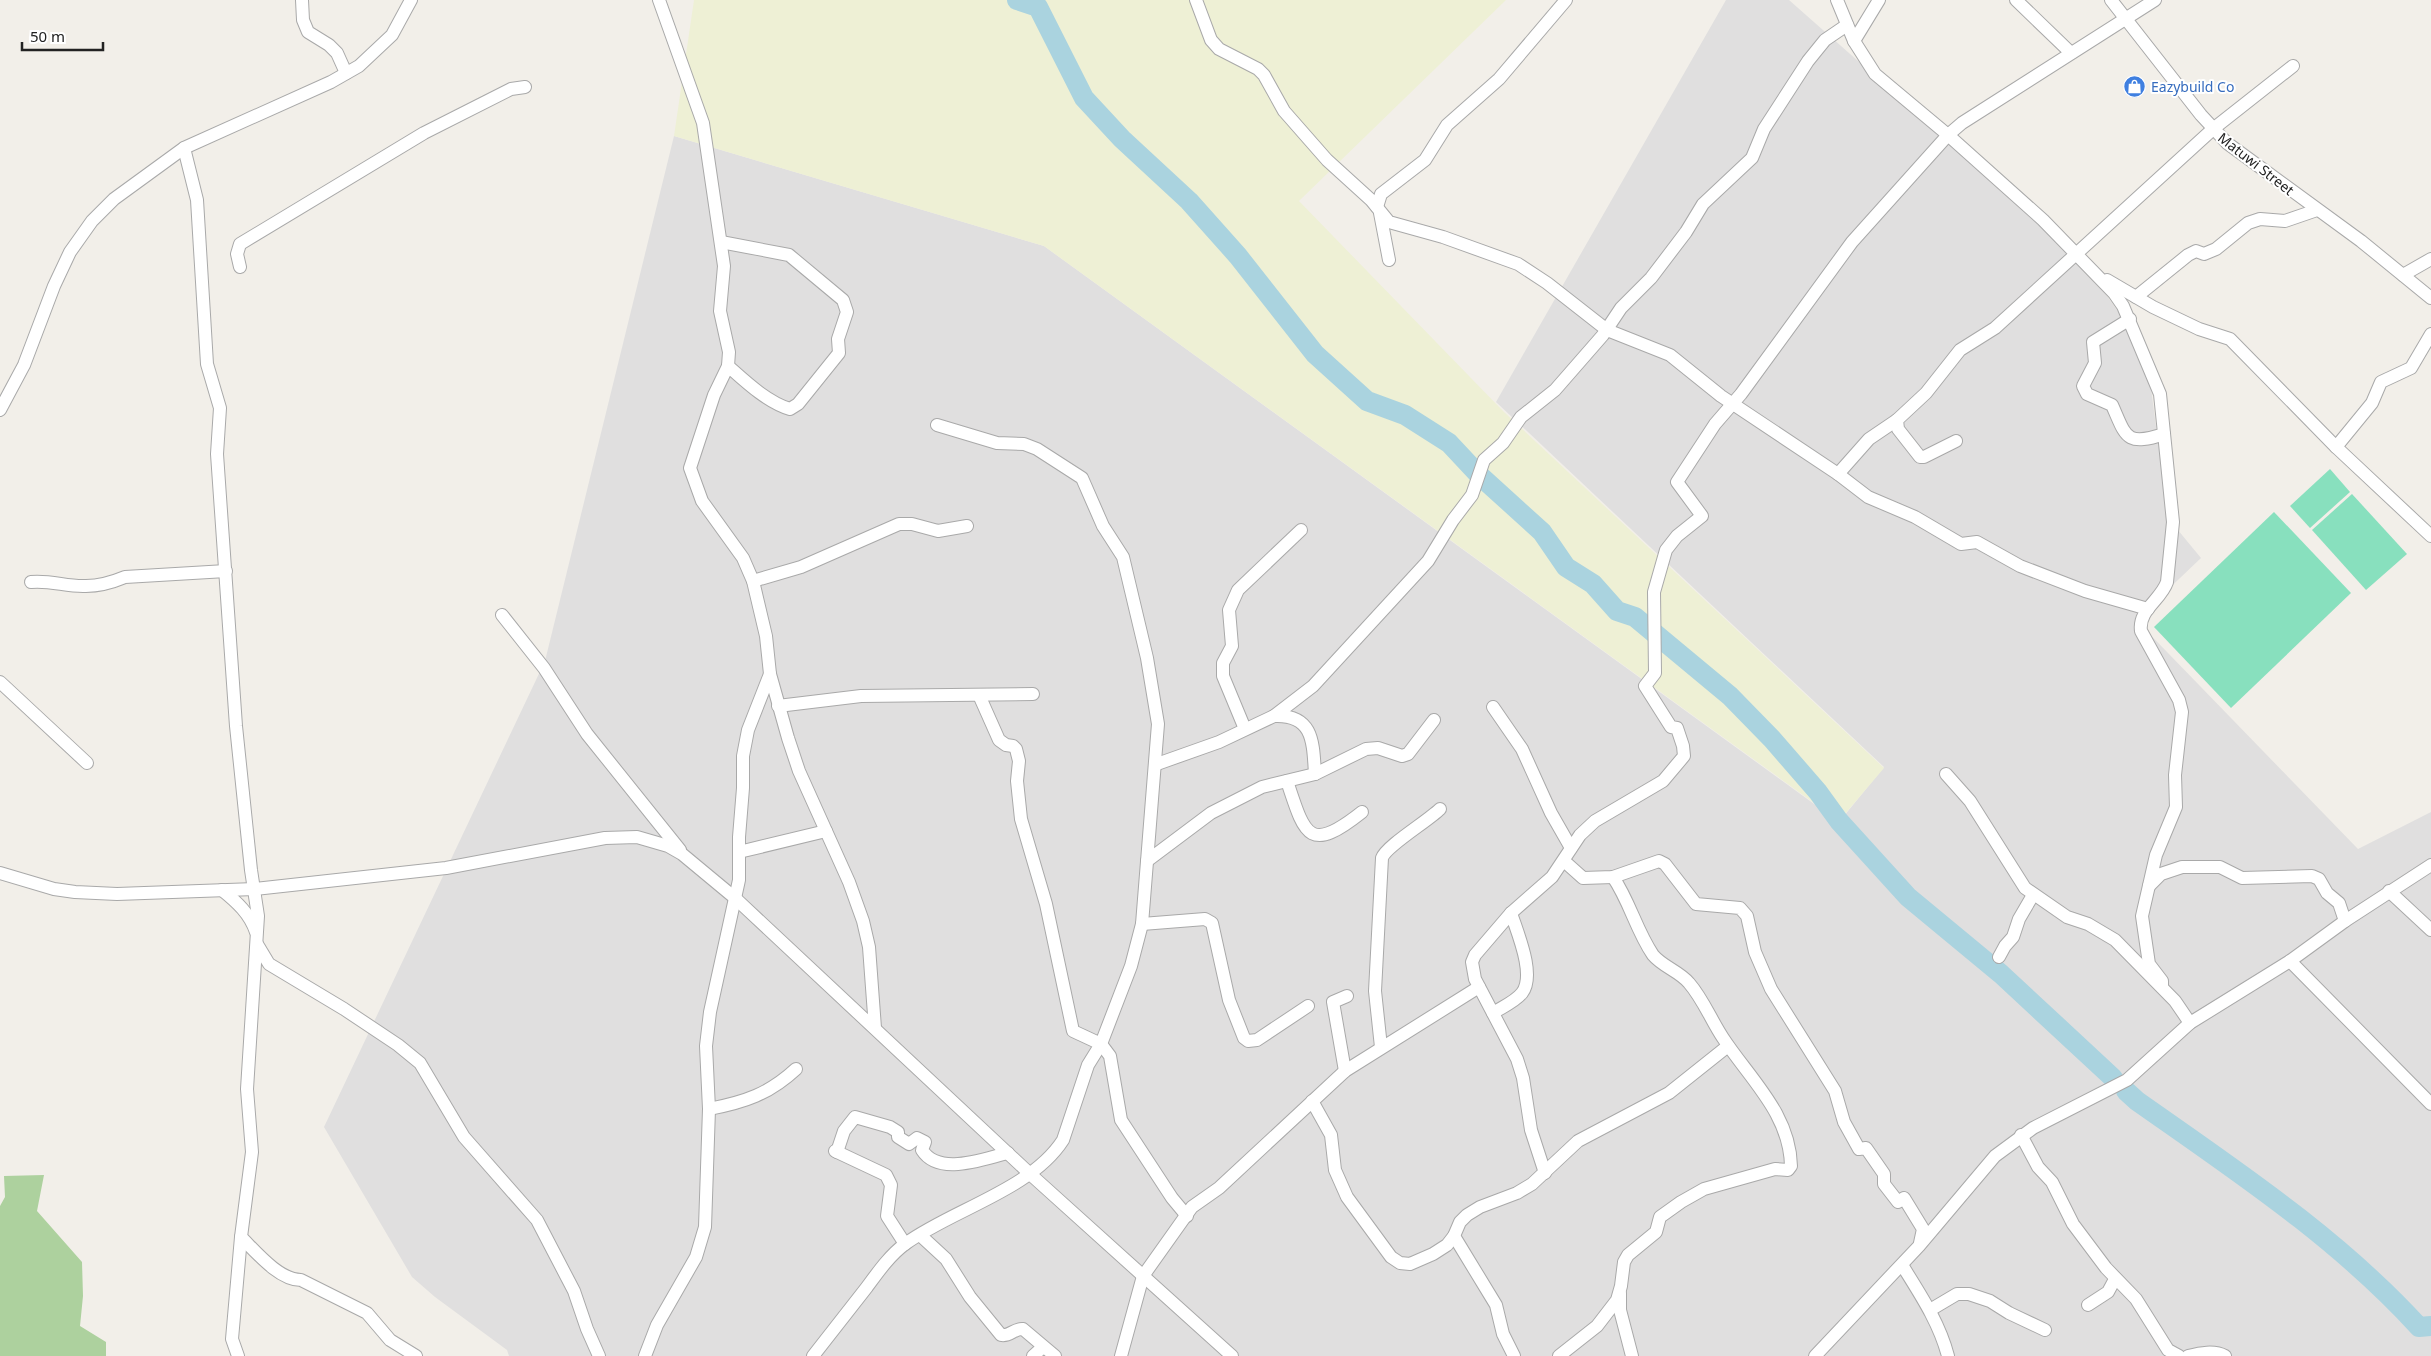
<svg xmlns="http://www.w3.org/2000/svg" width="2431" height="1356" viewBox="0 0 2431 1356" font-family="'Noto Sans',sans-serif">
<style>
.residential{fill:#e0dfdf}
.farmland{fill:#eef0d5}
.forest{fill:#add19e}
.pitch{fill:#88e0be}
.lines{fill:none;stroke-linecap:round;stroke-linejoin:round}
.river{stroke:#aad3df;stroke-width:20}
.minor-casing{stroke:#a9a9a9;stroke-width:14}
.minor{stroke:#fff;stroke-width:12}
.labels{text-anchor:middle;stroke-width:4;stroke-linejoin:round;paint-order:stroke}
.shop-label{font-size:14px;fill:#366cbe;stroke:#fff;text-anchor:start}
.street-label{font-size:14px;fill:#222;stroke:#fff}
</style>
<rect width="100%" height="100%" fill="#f2efe9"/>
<path class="residential" d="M1726 0H1789L2021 205 2107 296 2130 328 2149 373 2168 518 2201 558 2136 620 2358 849 2431 812V1356H509L507 1350 435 1297 412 1277 324 1127 545 661 674 136 1044 246 1839 822 1884 767 1496 402Z"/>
<path class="farmland" d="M694 0H1506L1299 201 1504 412 1884 768 1839 821 1044 246 674 136Z"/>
<path class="forest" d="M44 1175 37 1211 82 1262 83 1296 80 1326 106 1342V1356H0V1206L5 1197 4 1176Z"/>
<g class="pitch">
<path d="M2330 469 2350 492 2310 528 2290 506Z"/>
<path d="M2352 494 2407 554 2366 590 2312 530Z"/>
<path d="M2274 512 2351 593 2231 708 2154 627Z"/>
</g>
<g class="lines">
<g class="river">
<path d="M1017 0 1038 7 1084 98 1122 139 1189 201 1238 256 1315 354 1367 401 1405 415 1449 443 1478 474 1542 532 1566 567 1593 584 1617 611 1635 617 1730 696 1772 739 1818 792 1839 821 1908 897 2001 974 2113 1078"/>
<path d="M2126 1091 2137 1101C2235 1170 2338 1238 2419 1327L2431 1326"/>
</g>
<defs>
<g id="minor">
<path d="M302 0 303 20 308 32 329 45 337 53 346 73"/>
<path d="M659 0 703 123 724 266 720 311 729 352 728 366 714 395 690 468 702 501 743 558 753 581 766 636 770 674 788 738 799 771 849 882 863 921 869 947 875 1028"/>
<path d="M1196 0 1211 40 1219 49 1258 69 1264 75 1284 111 1327 160 1371 200 1389 222 1443 237 1518 264 1547 283 1607 330 1670 355 1721 396 1838 474 1868 497 1915 517 1961 544 1977 542 2020 566 2085 591 2148 609"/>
<path d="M1837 0 1854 41 1875 74 1948 135 2043 220 2114 293 2123 306 2160 394 2173 522 2167 582C2161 600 2138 610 2141 631L2179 700 2182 712 2175 775 2176 807 2156 855 2142 916 2149 964 2162 981V987"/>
<path d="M2016 0 2071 53"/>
<path d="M2111 0 2201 115 2227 143 2361 241 2431 298"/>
<path d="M1854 41 1879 0"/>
<path d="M184 148 197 200 207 364 220 408 217 454 236 726 251 870 258 916 247 1089 252 1152 241 1237C256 1252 279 1280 301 1280L367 1313 390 1340 416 1356"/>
<path d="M1377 207 1381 194 1425 160 1447 125 1499 79 1566 0"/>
<path d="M1380 213 1389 260"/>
<path d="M721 242 789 255 843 300 847 312 838 339 839 353 798 404 790 409C767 402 746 382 728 366"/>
<path d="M240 267 237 254 240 244 424 133 511 89 525 87"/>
<path d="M2403 275 2431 259"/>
<path d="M2107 280 2153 307 2199 329 2230 339 2336 447 2431 536"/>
<path d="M2136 297 2188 255 2196 251 2204 254 2216 249 2248 223 2260 219 2285 221 2317 210"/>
<path d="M2130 319 2093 342 2095 363 2083 386 2087 394 2112 405C2126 436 2125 447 2164 434"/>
<path d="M0 410 24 365 54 286 70 252 92 221 114 199 184 148 331 82 359 66 392 35 411 0"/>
<path d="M1956 441 1924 457H1920L1898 429 1897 420 1926 393 1960 350 1995 328 2213 129 2293 66"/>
<path d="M2336 447 2372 403 2381 382 2411 368 2431 334"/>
<path d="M1838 474 1869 439 1897 420"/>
<path d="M753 581 801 567 899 524H912L938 531 967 526"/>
<path d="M31 582C51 580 67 587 86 586 100 586 113 582 125 577L226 571"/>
<path d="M502 615 544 668 587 734 680 850"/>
<path d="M0 682 87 763"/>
<path d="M979 695 999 740 1006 745 1013 746 1016 749 1019 761 1017 781 1021 819 1046 904 1073 1031 1101 1044 1110 1056 1121 1120 1172 1198 1187 1216"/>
<path d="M778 706 861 696 1033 694"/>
<path d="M1493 707 1522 749 1551 813 1571 848"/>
<path d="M1274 716C1314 714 1313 743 1315 774"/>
<path d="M1245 729 1223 676V663L1232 646 1229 610 1238 590 1301 530"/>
<path d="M1157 764 1219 742 1274 716 1313 686 1428 561 1453 520 1472 495 1484 460 1503 443 1521 417 1555 390 1603 335 1621 308 1651 278 1686 232 1703 204 1752 158 1764 129 1808 61 1825 40 1847 25"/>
<path d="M1946 774 1970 801 2025 888 2067 917 2088 924 2115 940 2175 1001 2190 1023"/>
<path d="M1287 781C1305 836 1309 854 1362 812"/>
<path d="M739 852 826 831"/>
<path d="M1147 861 1211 813 1262 787 1315 774 1366 749 1378 748 1402 756 1408 754 1434 720"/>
<path d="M1564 861 1583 878 1613 877 1659 861 1665 864 1696 904 1740 908 1747 916 1755 952 1771 989 1835 1091 1844 1122 1859 1149 1866 1148 1884 1174V1184L1898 1202 1904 1198 1923 1229 1920 1243"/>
<path d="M0 873 54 889 75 892 117 894 255 889 446 868 605 838 637 837 668 846 682 854 735 898 1029 1173 1232 1356"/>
<path d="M2149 886 2161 874 2182 867H2220L2242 878 2312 876 2319 879 2327 893 2339 903 2345 921"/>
<path d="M222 890C237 902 250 914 256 932"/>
<path d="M2389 891 2431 930"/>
<path d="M1142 924 1205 919 1212 923 1229 1000 1244 1038 1248 1041 1257 1040 1308 1006"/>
<path d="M257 944 269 964 344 1009 398 1045 420 1063 464 1137 537 1220 574 1291 587 1329 599 1356"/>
<path d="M1999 957 2005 946 2013 937 2019 919 2033 895"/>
<path d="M2290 961 2431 1104"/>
<path d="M1493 1013C1502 1007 1515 1002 1522 993 1536 975 1517 932 1511 913"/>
<path d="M1381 1047 1375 991 1382 858C1386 846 1428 821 1440 809"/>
<path d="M1345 1071 1333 1002 1347 996"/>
<path d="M1312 1101 1331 1135 1335 1170 1347 1197 1391 1257 1400 1263 1410 1264 1433 1254 1447 1245 1454 1236 1460 1222 1467 1215 1480 1207 1517 1193 1532 1184 1578 1141 1669 1093 1728 1046"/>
<path d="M709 1109C745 1102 769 1094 796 1069"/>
<path d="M2021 1135 2038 1167 2052 1182 2073 1224 2106 1268 2136 1299 2168 1350 2179 1356"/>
<path d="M835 1151 886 1175 891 1185 887 1216 905 1244"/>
<path d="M837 1152 844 1131 855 1117 890 1127 898 1132V1137L909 1144 917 1138 925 1142 922 1150C939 1177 985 1158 1008 1153"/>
<path d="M1545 1173 1531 1130 1523 1078 1517 1059 1475 979 1472 962 1475 955 1511 913 1552 877 1580 835 1595 821 1663 781 1684 756 1683 746 1677 728 1671 727 1645 686 1655 673 1654 592 1666 550 1677 536 1702 516 1677 482 1715 424 1741 394 1852 242 1948 135 1962 123 2155 0"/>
<path d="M920 1235 946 1259 970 1297 1001 1335C1010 1337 1014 1328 1023 1329L1055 1356"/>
<path d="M1454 1236 1496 1305 1503 1334 1514 1356"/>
<path d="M1902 1265C1920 1294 1939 1322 1948 1356"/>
<path d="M1620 1293V1310L1632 1356"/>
<path d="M2088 1305 2108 1292 2115 1279"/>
<path d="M1930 1310 1957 1294H1969L1990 1301 2009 1313 2045 1330"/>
<path d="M238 1356 232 1339 241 1237"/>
<path d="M645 1356 657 1325 696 1257 705 1227 709 1109 706 1046 710 1012 739 880V837L743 788V756L748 730 770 674"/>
<path d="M813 1356C831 1333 849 1310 867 1287 878 1272 890 1255 905 1244 951 1210 1031 1190 1063 1140L1088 1065 1101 1044 1131 966 1142 924 1158 724 1147 658 1123 557 1103 526 1082 478 1037 449 1024 444 997 443 937 425"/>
<path d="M1033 1356 1043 1347"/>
<path d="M1121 1356 1143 1276 1192 1207 1219 1188 1345 1071 1479 987"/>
<path d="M1559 1356 1597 1326 1617 1300 1621 1286 1624 1262 1628 1255 1656 1232 1660 1217 1681 1202 1704 1189 1775 1169 1788 1170 1791 1166C1790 1114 1750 1079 1723 1038 1711 1020 1703 999 1689 983 1679 971 1663 967 1653 955 1636 930 1630 902 1613 877"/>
<path d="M1815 1356 1919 1246 1995 1156 2033 1128 2127 1080 2190 1023 2290 961 2345 921 2431 865"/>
<path d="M2188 1356C2200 1353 2214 1350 2225 1356"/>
</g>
</defs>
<use href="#minor" class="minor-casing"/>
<use href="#minor" class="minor"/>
</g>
<defs>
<symbol id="shop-disc" viewBox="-11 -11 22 22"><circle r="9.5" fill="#3f7fe0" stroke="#fff"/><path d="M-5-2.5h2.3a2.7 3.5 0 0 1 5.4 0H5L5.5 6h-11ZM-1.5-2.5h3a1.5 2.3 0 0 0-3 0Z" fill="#fff"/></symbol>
</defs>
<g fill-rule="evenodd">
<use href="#shop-disc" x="2122" y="74" width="25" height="25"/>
</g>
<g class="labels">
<g class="shop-label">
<text x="2151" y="92">Eazybuild Co</text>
</g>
<g class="street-label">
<text transform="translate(2256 164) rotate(38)" y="5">Matuwi Street</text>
</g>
</g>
<path d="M22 42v8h81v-8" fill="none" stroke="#222222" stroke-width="2.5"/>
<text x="30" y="42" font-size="15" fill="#222222" stroke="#ffffff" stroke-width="4" paint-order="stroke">50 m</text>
</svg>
